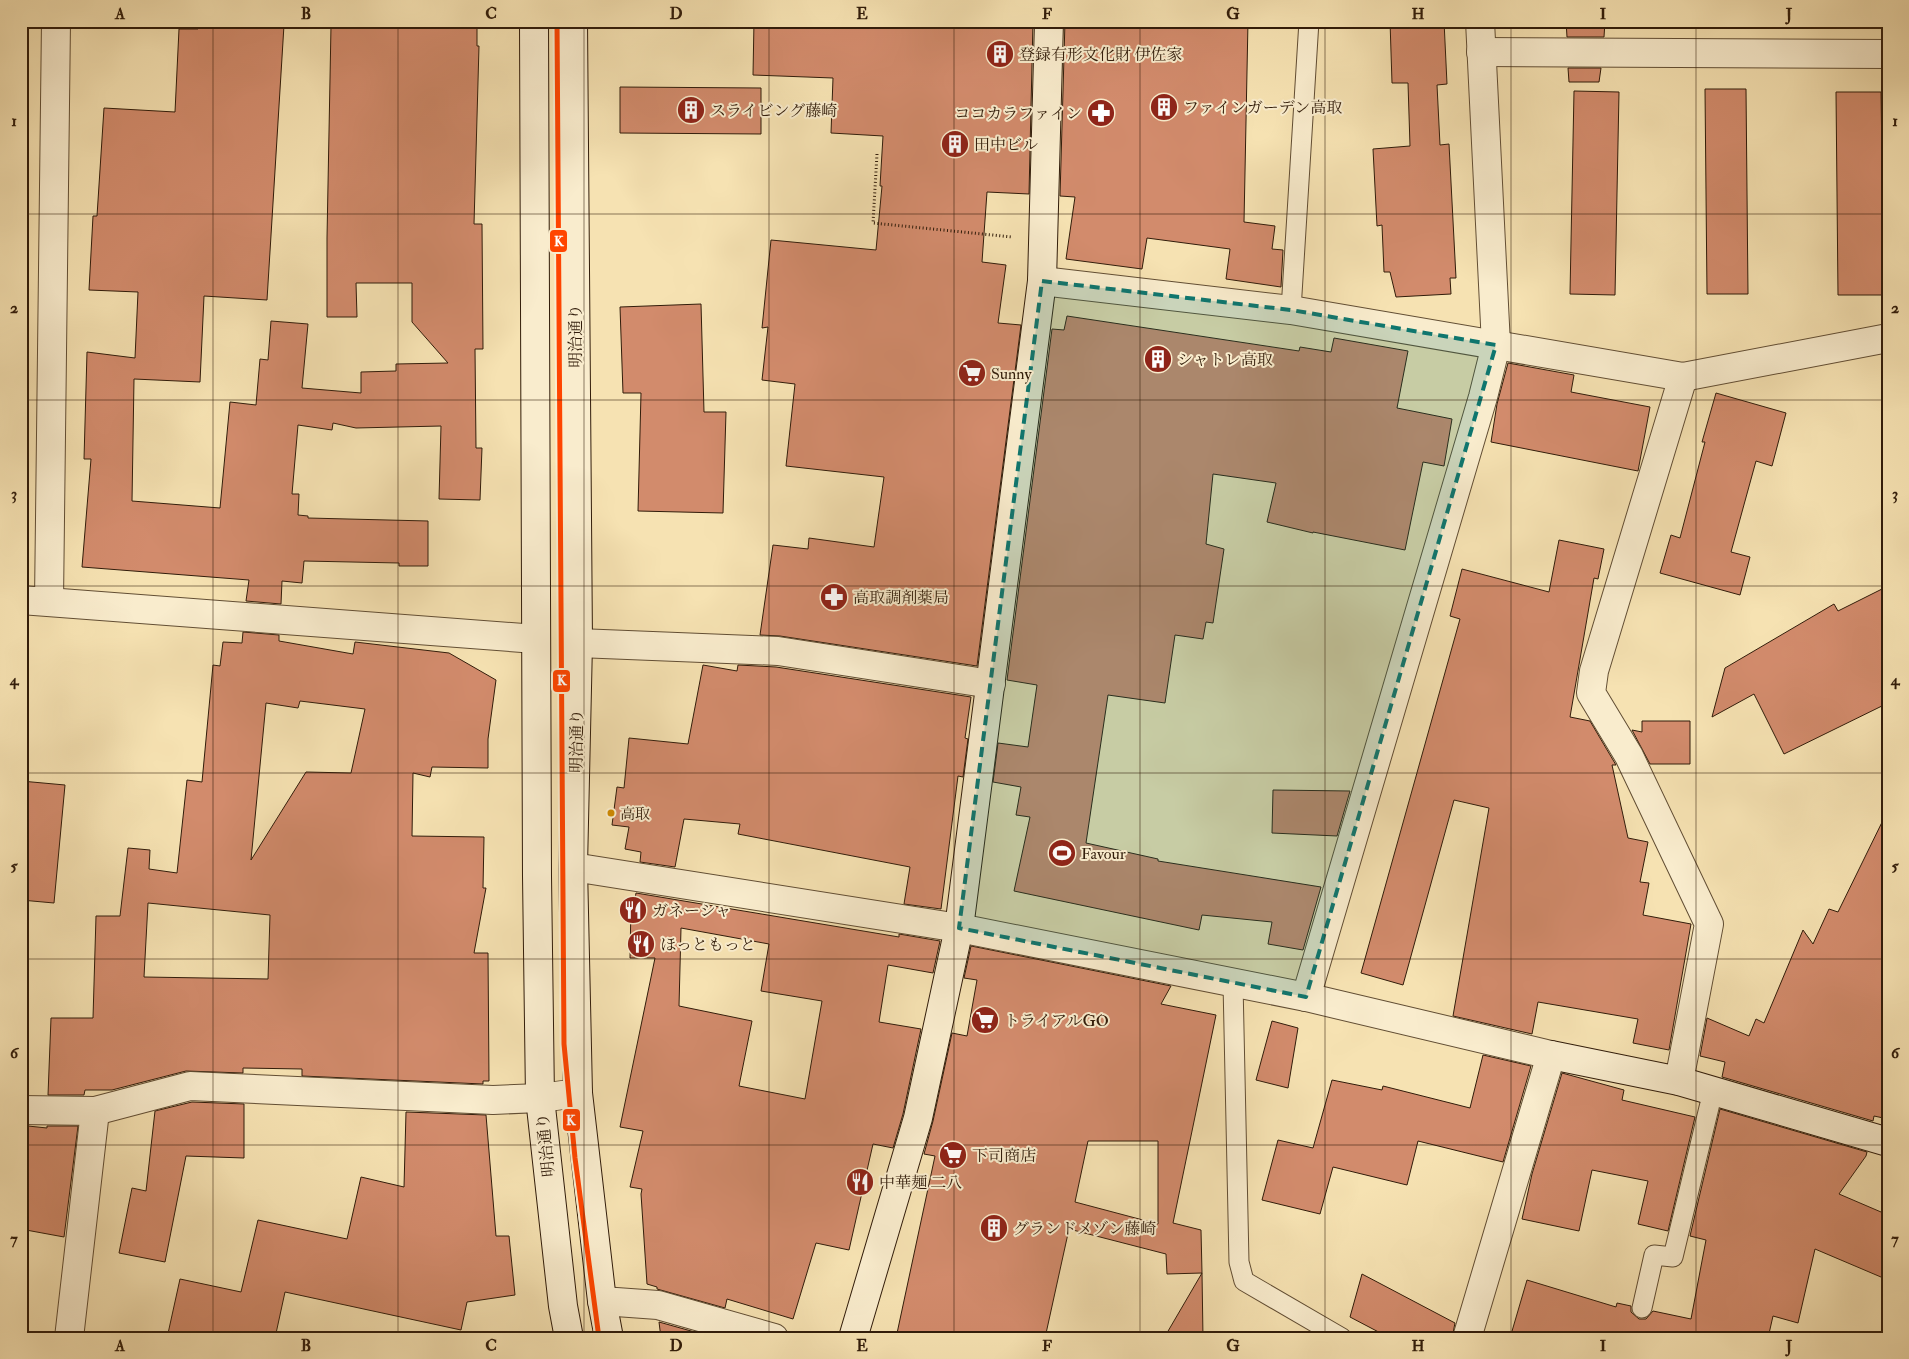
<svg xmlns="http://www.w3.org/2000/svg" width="1909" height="1359" viewBox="0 0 1909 1359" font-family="'IM FELL Double Pica','Noto Serif JP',serif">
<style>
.building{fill:#d28b6c;stroke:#311c0a;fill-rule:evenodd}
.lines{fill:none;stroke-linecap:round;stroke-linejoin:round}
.lane-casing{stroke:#624e34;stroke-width:21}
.street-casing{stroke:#624e34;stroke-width:30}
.secondary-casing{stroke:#311c0a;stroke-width:30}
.path{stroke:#311c0a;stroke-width:3;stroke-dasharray:1 2.5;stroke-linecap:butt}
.lane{stroke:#f9eccd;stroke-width:19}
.street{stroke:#f9eccd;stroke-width:28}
.secondary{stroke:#f9eccd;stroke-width:28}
.metro-1-casing{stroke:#f9eccd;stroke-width:9}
.metro-1{stroke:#ff4500;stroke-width:5}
.marked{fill:#0f766e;fill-opacity:0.2;stroke:#0f766e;stroke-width:4;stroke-dasharray:10 6;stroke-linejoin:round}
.grid{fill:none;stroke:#311c0a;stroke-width:1;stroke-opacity:0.55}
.bus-dot{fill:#cf8a02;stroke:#f9eccd;stroke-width:2}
.labels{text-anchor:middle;stroke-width:4;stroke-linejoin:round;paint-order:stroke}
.bus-label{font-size:15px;fill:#311c0a;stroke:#f9eccd;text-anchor:start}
.poi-label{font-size:16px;fill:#311c0a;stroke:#f9eccd;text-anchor:start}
.street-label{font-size:16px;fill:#311c0a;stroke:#f9eccd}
.line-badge{stroke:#f9eccd;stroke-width:2}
.badge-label{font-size:14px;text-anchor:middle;font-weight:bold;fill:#fff}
.neatline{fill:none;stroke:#311c0a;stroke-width:2}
.grid-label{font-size:16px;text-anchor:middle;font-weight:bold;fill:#311c0a}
</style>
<rect width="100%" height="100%" fill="#f6e2b2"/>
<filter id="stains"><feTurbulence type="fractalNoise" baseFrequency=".004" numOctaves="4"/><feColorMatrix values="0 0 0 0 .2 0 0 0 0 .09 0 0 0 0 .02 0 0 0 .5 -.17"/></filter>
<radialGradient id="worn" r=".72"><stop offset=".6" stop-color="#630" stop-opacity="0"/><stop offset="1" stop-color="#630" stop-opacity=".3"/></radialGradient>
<g class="building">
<path d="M198 21H280V25H284L267 300 204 296 200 382 134 379 132 501 220 508 230 402 256 405 260 359 268 360 271 321 308 324 302 388 361 393V372L396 371V364L448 363 412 322V283H356L357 317H327V238L331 26 365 27V21H477V46H479L474 224H482L483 349H475L476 448H482L480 500 439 499 441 426 356 428 333 423 332 430 298 425 292 494H299L298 515 308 516V518L428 521V566H399V563L304 561 302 583 282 581 281 604 246 601 249 580 82 567 91 459H84L87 352 135 358 138 292 89 290 93 216H97L104 108 175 112 179 29H198Z"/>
<path d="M754 21H1033L1029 194 987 192 982 262 1006 265 998 323 1021 325 977 666 780 636 760 635 773 545 808 549 809 538 874 547 884 477 786 466 795 384 762 380 768 327 762 328 771 240 876 250 882 186H880L883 136 831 133 833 78 753 75Z"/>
<path d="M1065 21H1248L1244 222 1275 226 1272 249 1283 250 1281 287 1226 279 1230 249 1147 238 1142 269 1066 259 1075 197 1060 196Z"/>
<path d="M1390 21H1444L1447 84 1437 85 1440 145 1449 144 1456 278H1450L1451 294 1396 297 1390 272H1384L1382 225 1377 226 1373 149 1410 146 1408 83H1392Z"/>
<path d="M1566 21H1605L1604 37H1567Z"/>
<path d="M1568 68H1601L1599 82H1569Z"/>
<path d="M620 87 761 88V134L620 133Z"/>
<path d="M1705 89H1746L1748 294H1707Z"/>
<path d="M1574 91 1619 92 1615 295 1570 294Z"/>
<path d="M1836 92H1881L1884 295H1838Z"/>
<path d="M701 304 704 412H726L723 513 638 511 641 393H623L620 307Z"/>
<path d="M1067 316 1299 351 1300 347 1331 352 1334 338 1408 351 1397 408 1452 419 1444 466 1423 462 1405 550 1313 532V533L1267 522 1276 483 1213 474 1206 544 1224 549 1213 623 1206 622 1203 639 1175 635 1165 703 1108 695 1086 843 1158 859V861L1321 887 1303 950 1268 944 1272 922 1202 915 1199 930 1014 891 1030 817 1016 815 1021 787 993 782 998 743 1028 747 1037 685 1007 680 1052 329 1064 330Z"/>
<path d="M1508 363 1574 375 1571 392 1650 407 1638 471 1491 442 1497 404Z"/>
<path d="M1716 393 1786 413 1772 466 1756 461 1731 552 1750 557 1740 595 1660 573 1671 535 1680 538 1705 442H1702Z"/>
<path d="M1559 540 1604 549 1598 579 1594 578 1570 717 1590 721 1616 765H1612L1628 838 1648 842 1640 882 1649 883 1643 915 1691 924 1669 1050 1633 1043 1638 1019 1538 1002 1532 1034 1453 1016 1489 808 1454 800 1403 985 1361 973 1460 619 1450 616 1462 569 1549 592Z"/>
<path d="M1888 586V703L1784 754 1754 694 1712 717 1725 668 1834 604 1838 611Z"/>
<path d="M243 632 279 635V641L353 654 355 642 449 653 496 680 488 739V768L432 767 430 777 413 773 412 836 484 837 483 888H486L474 953H488L489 1081H483V1084L302 1076V1069L243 1068V1073L186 1071 112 1090H85L84 1095H48L51 1018H93L96 916H120L128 848 150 850 149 869 177 873 187 780 202 782 213 665 220 666 223 642 242 643ZM300 701 365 709 351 773 306 772 251 860 266 703 298 708ZM148 903 270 915 268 979 144 977Z"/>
<path d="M703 665 737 671 738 665 776 667 971 697 965 738 968 739 963 777 958 776 941 909 904 904 910 867 738 834 740 824 684 819 675 867 640 862 641 852 625 849 629 827 612 825 617 787 624 788 629 738 688 744Z"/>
<path d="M1642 721H1690V764H1650L1632 730 1642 732Z"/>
<path d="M21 781 65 785 54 903 21 900Z"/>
<path d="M1273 790 1350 791 1337 836 1272 833Z"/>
<path d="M1888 810V1119L1874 1116 1873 1121 1722 1077 1725 1062 1700 1056 1707 1018 1749 1036 1756 1019 1764 1023 1803 930 1813 944 1829 909 1838 912Z"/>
<path d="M636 893 899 937V934L940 941 933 973 888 965 879 1022 921 1029 903 1114 893 1148 873 1144 849 1250 816 1243 793 1319 727 1299 725 1308 657 1289V1287L647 1284 641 1194 642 1189 630 1187 643 1131 620 1127 655 958H630L631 904H634ZM681 928 769 944 761 991 822 1001 805 1099 739 1086 752 1021 679 1006Z"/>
<path d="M971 946 1171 986 1161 1004 1216 1015 1173 1223 1201 1230 1202 1273 1167 1274 1166 1254 1069 1229 1045 1338H896L935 1156 924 1154 933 1121 952 1033 967 1036 977 980 964 978ZM1088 1141H1158V1224L1075 1202Z"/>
<path d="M1272 1021 1298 1028 1288 1088 1256 1080Z"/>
<path d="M1483 1055 1531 1066 1503 1162 1418 1141 1407 1185 1333 1167 1320 1214 1262 1200 1278 1140 1313 1148 1332 1080 1382 1090 1383 1086 1470 1108Z"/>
<path d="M1562 1073 1624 1090 1622 1100 1695 1117 1668 1231 1638 1224 1648 1181 1592 1170 1579 1231 1522 1219 1532 1174Z"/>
<path d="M192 1102 244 1104V1158L186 1156 165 1262 119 1253 132 1188 146 1191 155 1111Z"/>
<path d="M1720 1109 1867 1152 1866 1156 1839 1194 1888 1215V1280L1815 1249 1798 1323 1773 1316 1768 1338H1510L1527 1280 1616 1307 1617 1303 1631 1306V1312L1639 1319H1646L1653 1311 1691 1319 1706 1240 1690 1236Z"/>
<path d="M406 1112 486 1115 496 1236H509L515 1295 467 1302 461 1330 285 1292 275 1338H167L180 1279 241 1292 258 1220 347 1239 361 1177 404 1187Z"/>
<path d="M28 1126 47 1128V1126H78L64 1237 26 1230 28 1220 21 1219V1176Z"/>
<path d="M1202 1273 1203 1338H1164Z"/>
<path d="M1362 1274 1455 1323 1452 1338H1390L1350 1317Z"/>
<path d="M659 1322 716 1338H661Z"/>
</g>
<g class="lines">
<defs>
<g id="lane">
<path d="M1291 310 1309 21"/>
<path d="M1233 983 1239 1262 1244 1281 1342 1338"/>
<path d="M1642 1308 1654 1255 1673 1257 1713 1091"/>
</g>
<g id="street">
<path d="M1481 52 1888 54"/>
<path d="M1042 281 1291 310 1683 377 1888 338"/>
<path d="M21 600 536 639"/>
<path d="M49 601 56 21"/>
<path d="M578 643 778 651 991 684"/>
<path d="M573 867 959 928 1306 997 1551 1055 1467 1338"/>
<path d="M1306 997 1483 397 1496 345 1480 21"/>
<path d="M1679 1081 1709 924 1629 756 1591 693 1594 671 1683 377"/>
<path d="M21 1110 95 1111 190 1086 493 1100 540 1098 578 1093"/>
<path d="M602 1301 658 1305 774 1338"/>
<path d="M69 1338 95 1111"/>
</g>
<g id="secondary">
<path d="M534 21 537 876 540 1098 563 1306 569 1338"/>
<path d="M573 21 578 643 573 867 578 1093 602 1301 609 1338"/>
<path d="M1551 1055 1679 1081 1888 1142"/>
<path d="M853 1338 918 1118 959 928 1042 281 1049 21"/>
</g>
</defs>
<use href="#lane" class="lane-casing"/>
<use href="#street" class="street-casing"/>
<use href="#secondary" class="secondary-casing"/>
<path class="path" d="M877 154 873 223 1012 237"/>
<use href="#lane" class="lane"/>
<use href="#street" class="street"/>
<use href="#secondary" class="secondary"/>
<defs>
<path id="metro-1" d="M557 21 564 1044 575 1158 599 1338"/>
</defs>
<use href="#metro-1" class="metro-1-casing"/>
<use href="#metro-1" class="metro-1"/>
</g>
<path class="marked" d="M1042 281 1291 310 1496 345 1306 997 959 928Z"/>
<path class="grid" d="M213 21V1338M398 21V1338M584 21V1338M769 21V1338M954 21V1338M1140 21V1338M1325 21V1338M1511 21V1338M1696 21V1338M21 214H1888M21 400H1888M21 586H1888M21 773H1888M21 959H1888M21 1145H1888"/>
<defs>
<symbol id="building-disc" viewBox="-11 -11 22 22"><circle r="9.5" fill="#8f2418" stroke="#f9eccd"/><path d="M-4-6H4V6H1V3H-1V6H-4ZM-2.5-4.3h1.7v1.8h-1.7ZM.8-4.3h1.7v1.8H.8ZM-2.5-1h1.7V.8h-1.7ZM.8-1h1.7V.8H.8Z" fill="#fff"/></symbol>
<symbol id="pharmacy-disc" viewBox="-11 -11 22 22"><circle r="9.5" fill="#8f2418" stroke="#f9eccd"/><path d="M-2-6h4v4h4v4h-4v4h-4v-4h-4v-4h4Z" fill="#fff"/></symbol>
<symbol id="supermarket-disc" viewBox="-11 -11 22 22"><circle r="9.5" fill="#8f2418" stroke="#f9eccd"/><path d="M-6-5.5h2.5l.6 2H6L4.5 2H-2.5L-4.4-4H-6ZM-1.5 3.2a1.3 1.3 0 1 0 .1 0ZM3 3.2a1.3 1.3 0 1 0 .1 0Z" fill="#fff"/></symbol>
<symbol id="stadium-disc" viewBox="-11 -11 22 22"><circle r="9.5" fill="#8f2418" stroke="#f9eccd"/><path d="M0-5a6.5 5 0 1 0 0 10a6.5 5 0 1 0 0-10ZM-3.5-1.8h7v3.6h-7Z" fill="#fff"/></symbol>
<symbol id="restaurant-disc" viewBox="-11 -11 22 22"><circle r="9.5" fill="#8f2418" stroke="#f9eccd"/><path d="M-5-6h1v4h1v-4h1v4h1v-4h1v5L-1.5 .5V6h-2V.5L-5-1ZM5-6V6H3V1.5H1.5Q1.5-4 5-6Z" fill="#fff"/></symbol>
</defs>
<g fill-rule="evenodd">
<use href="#building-disc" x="984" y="38" width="32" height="32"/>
<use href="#building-disc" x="1148" y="91" width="32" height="32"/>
<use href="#building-disc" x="675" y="94" width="32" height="32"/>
<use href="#pharmacy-disc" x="1085" y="97" width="32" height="32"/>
<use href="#building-disc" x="939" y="128" width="32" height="32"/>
<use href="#building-disc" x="1142" y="343" width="32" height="32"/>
<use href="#supermarket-disc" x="956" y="357" width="32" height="32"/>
<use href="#pharmacy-disc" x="818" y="581" width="32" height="32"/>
<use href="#stadium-disc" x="1046" y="837" width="32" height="32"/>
<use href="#restaurant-disc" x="617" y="894" width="32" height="32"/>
<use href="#restaurant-disc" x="625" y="928" width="32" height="32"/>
<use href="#supermarket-disc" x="969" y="1004" width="32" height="32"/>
<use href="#supermarket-disc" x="937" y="1139" width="32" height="32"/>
<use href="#restaurant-disc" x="844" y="1166" width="32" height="32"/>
<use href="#building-disc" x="978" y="1212" width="32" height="32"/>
</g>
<circle class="bus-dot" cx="611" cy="813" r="4.5"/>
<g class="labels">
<g class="bus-label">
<text x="620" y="819">高取</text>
</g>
<g class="poi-label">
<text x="1019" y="60">登録有形文化財 伊佐家</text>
<text x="1183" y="113">ファインガーデン高取</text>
<text x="710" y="116">スライビング藤崎</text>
<text x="1082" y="119" text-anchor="end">ココカラファイン</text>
<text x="974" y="150">田中ビル</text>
<text x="1177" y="365">シャトレ高取</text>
<text x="991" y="379">Sunny</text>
<text x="853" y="603">高取調剤薬局</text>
<text x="1081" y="859">Favour</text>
<text x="652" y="916">ガネーシャ</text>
<text x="660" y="950">ほっともっと</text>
<text x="1004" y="1026">トライアルGO</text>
<text x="972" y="1161">下司商店</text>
<text x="879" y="1188">中華麺 二八</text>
<text x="1013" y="1234">グランドメゾン藤崎</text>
</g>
<g class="street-label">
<text transform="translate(575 336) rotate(-90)" y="6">明治通り</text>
<text transform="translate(576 741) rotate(-89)" y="6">明治通り</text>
<text transform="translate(545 1145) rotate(-96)" y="6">明治通り</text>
</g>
</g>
<g class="line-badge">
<rect x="549" y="229" width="19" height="24" rx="5" fill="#ff4500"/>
<rect x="552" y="669" width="19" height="24" rx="5" fill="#ff4500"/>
<rect x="562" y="1108" width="19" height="24" rx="5" fill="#ff4500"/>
</g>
<g class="badge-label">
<text x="559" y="246">K</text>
<text x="562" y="685">K</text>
<text x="571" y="1125">K</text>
</g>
<rect width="1909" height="1359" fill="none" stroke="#f6e2b2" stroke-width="55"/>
<rect x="28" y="28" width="1854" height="1304" class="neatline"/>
<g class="grid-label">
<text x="120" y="19">A</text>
<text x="306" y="19">B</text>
<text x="491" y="19">C</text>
<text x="676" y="19">D</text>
<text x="862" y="19">E</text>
<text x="1047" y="19">F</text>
<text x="1233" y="19">G</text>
<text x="1418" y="19">H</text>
<text x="1603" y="19">I</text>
<text x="1789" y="19">J</text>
<text x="14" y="126">1</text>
<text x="1895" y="126">1</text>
<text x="14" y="313">2</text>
<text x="1895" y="313">2</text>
<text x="14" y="499">3</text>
<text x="1895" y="499">3</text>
<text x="14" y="685">4</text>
<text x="1895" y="685">4</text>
<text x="14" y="871">5</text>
<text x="1895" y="871">5</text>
<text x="14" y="1058">6</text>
<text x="1895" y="1058">6</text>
<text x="14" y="1244">7</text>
<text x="1895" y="1244">7</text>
<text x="120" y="1351">A</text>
<text x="306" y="1351">B</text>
<text x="491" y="1351">C</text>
<text x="676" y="1351">D</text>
<text x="862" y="1351">E</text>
<text x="1047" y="1351">F</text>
<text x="1233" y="1351">G</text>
<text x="1418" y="1351">H</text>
<text x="1603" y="1351">I</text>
<text x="1789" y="1351">J</text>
</g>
<rect width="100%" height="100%" filter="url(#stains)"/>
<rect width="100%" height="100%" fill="url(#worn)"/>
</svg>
